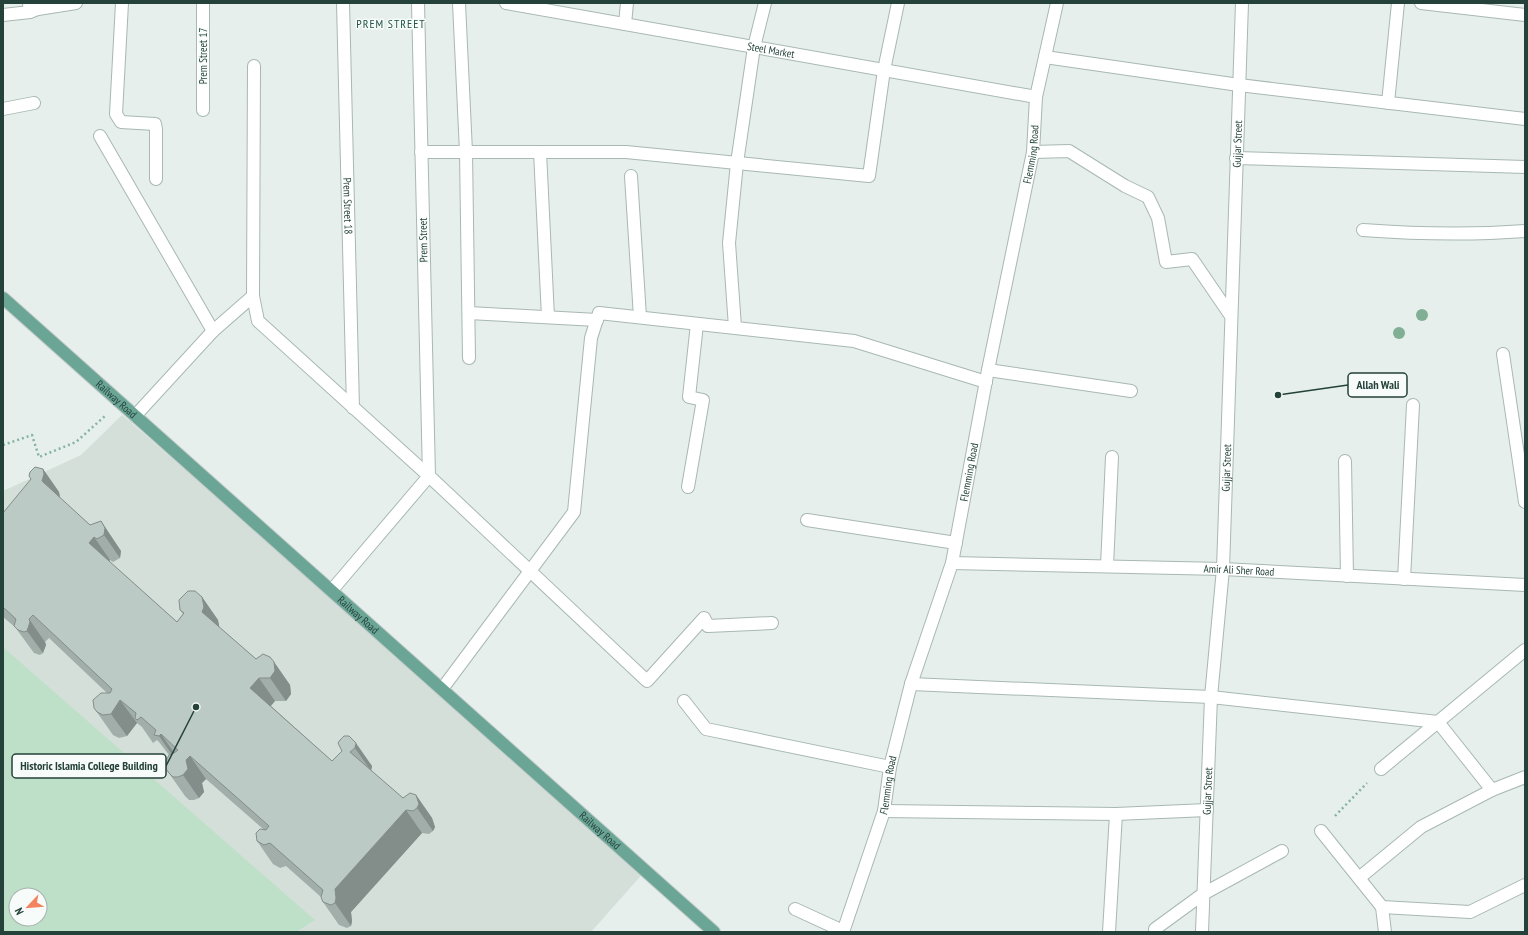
<svg xmlns="http://www.w3.org/2000/svg" width="1528" height="935" viewBox="0 0 1528 935" font-family="'PT Sans Narrow',sans-serif">
<style>
.built{fill:#d4dfda;fill-rule:evenodd}
.green{fill:#bfe0c8;fill-rule:evenodd}
.lines{fill:none;stroke-linecap:round;stroke-linejoin:round}
.minor-casing{stroke:#a8b8b2;stroke-width:14}
.major-casing{stroke:#c2cac8;stroke-width:14}
.path{stroke:#86b3a5;stroke-width:2.5;stroke-dasharray:2 3;stroke-linecap:butt}
.minor{stroke:#fff;stroke-width:12}
.major{stroke:#6aa596;stroke-width:12}
.tree{fill:#80af93}
.wall{fill:#a1aea9}
.shaded-wall{fill:#838d89}
.building{fill:#bbcac4;stroke:#838d89}
.labels{text-anchor:middle;stroke-width:3;stroke-linejoin:round;paint-order:stroke}
.street-label{font-size:11px;fill:#24423a;stroke:#f7fbf9}
.neighbourhood-label{font-size:12px;letter-spacing:1px;fill:#1f5548;stroke:#f7fbf9}
.leader{fill:none;stroke:#24423a;stroke-width:1.5}
.callout-dot{fill:#24423a;stroke:#f7fbf9;stroke-width:1.5}
.callout{fill:#f7fbf9;stroke:#24423a;stroke-width:1.5}
.callout-label{font-size:12px;text-anchor:middle;font-weight:bold;fill:#24423a}
</style>
<rect width="100%" height="100%" fill="#e6efeb"/>
<path class="built" d="M122 415 542 777 646 870 591 932H3V491L81 455ZM16 895H40V919H16Z"/>
<path class="green" d="M3 647 315 920 296 932H3ZM16 895H40V919H16Z"/>
<g class="lines">
<defs>
<g id="minor">
<path d="M29 3 30 12 38 9 76 3"/>
<path d="M122 3 116 114 121 122 155 124 156 129V179"/>
<path id="s1" d="M343 3 353 408"/>
<path d="M459 3 466 152 469 358"/>
<path id="s2" d="M506 3 1036 97"/>
<path d="M1421 3 1525 15"/>
<path d="M3 15 30 12"/>
<path d="M625 24 627 3"/>
<path d="M1045 57 1239 85 1525 119"/>
<path d="M254 66 253 296 258 321 429 476 647 681 704 618 708 626 772 623"/>
<path d="M1388 103 1398 3"/>
<path d="M3 109 34 103"/>
<path d="M203 110V3"/>
<path d="M100 136 213 331"/>
<path d="M421 152H626L869 176 884 70 898 3"/>
<path d="M540 152 548 317"/>
<path d="M1033 152 1069 151 1125 186 1148 197 1158 218 1166 262 1192 259 1231 316"/>
<path d="M1236 158 1525 167"/>
<path d="M631 176 640 317"/>
<path d="M1363 230C1417 234 1471 235 1525 231"/>
<path d="M469 313 597 320"/>
<path d="M735 327 729 243 737 163 754 47 765 3"/>
<path d="M1503 354 1525 502"/>
<path d="M988 370 1131 391"/>
<path d="M135 416 213 331 253 296"/>
<path d="M1345 461 1347 576"/>
<path d="M688 487 703 400 689 397 697 324"/>
<path d="M807 520 956 543"/>
<path id="s3" d="M952 563 1223 569 1525 585"/>
<path d="M1107 566 1112 457"/>
<path d="M1404 579 1413 405"/>
<path d="M332 590 429 476 418 3"/>
<path d="M911 684 1211 697 1438 722 1492 790"/>
<path d="M442 689 574 512 591 338 599 313 854 341 986 382"/>
<path d="M684 701 706 729 890 767"/>
<path d="M1381 769 1525 650"/>
<path d="M884 811 1116 814 1207 810"/>
<path d="M1321 831 1382 907 1385 932"/>
<path d="M1359 878 1421 827 1492 790 1525 777"/>
<path d="M1382 907 1470 912 1525 885"/>
<path d="M795 909 843 931"/>
<path d="M1155 929 1203 894 1282 851"/>
<path id="s4" d="M843 932 884 811 890 767 911 684 952 563 988 370 1033 152 1036 97 1057 3"/>
<path d="M1109 932 1116 814"/>
<path id="s5" d="M1202 932 1211 697 1223 569 1242 3"/>
</g>
<g id="major">
<path id="s6" d="M3 298 714 932"/>
</g>
</defs>
<use href="#minor" class="minor-casing"/>
<use href="#major" class="major-casing"/>
<g class="path">
<path d="M3 445 32 435 39 457 76 442 105 416"/>
<path d="M1335 816 1367 783"/>
</g>
<use href="#minor" class="minor"/>
<use href="#major" class="major"/>
</g>
<g class="tree">
<circle cx="1422" cy="315" r="6"/>
<circle cx="1399" cy="333" r="6"/>
</g>
<path class="wall" d="M43 469 59 492 60 498 90 525 101 521 121 551 120 558 113 562 110 560 109 562 177 622 183 614 180 610 202 597 218 620 219 627 256 659 274 662 290 685 291 694 286 701H275L271 706 332 761 342 751 349 736 372 766 371 771 403 798 416 795 432 818 435 827 433 831 429 834 422 833 351 912 352 921 351 926 347 928 339 925 323 902 321 897 286 866 280 868 273 864 257 841 263 829 206 779 202 783 204 792 199 798 194 800H189L185 796 166 769 169 755 159 742 157 740 153 743 142 727 137 723 127 736 119 738 113 735 94 708 107 693 49 638 45 642 46 645 43 653 40 655 34 653 15 627 3 617V513Z"/>
<g class="shaded-wall">
<path d="M43 469 59 492 60 497 58 504 42 481Z"/>
<path d="M101 521 121 551 120 558 104 535Z"/>
<path d="M94 537 110 560 105 566 89 543Z"/>
<path d="M202 597 218 620 220 630 202 612Z"/>
<path d="M29 619 45 642 46 645 43 653 27 631Z"/>
<path d="M274 662 290 685 291 694 286 701 270 678Z"/>
<path d="M259 678 275 701 266 711 250 688Z"/>
<path d="M120 700 137 723 127 736 111 714Z"/>
<path d="M161 734 177 757 175 759 159 736Z"/>
<path d="M356 743 372 766 371 771 355 748Z"/>
<path d="M190 756 206 779 202 783 204 792 199 798 183 775 186 760Z"/>
<path d="M416 795 432 818 435 827 433 831 417 808Z"/>
<path d="M406 810 422 833 351 912 352 921 351 926 335 903V889Z"/>
</g>
<path class="building" d="M35 467 43 469 44 474 42 481 90 525 101 521 105 528 104 535 97 539 94 537 89 543 177 622 184 613 180 610 179 600 188 591H195L202 597 204 607 202 612 256 659 263 654 270 657 274 662 275 671 270 678H259L250 688 332 761 342 751 338 743 340 740 344 736H349L356 743 355 748 350 752 403 798 410 793 416 795 419 804 417 808 413 811 406 810 335 889 336 898 335 903 331 905 323 902 321 897 323 890 270 843 264 845 257 841 256 833 260 829 266 830 269 826 190 756 186 760 188 769 183 775 178 777H173L169 773 166 769 167 759 169 755 174 753 178 750 161 734 159 736 154 735 156 730 141 717 137 720 135 718 136 713 120 700 111 714 103 715 97 712 94 708 93 700 101 693H110L112 689 33 615 29 619 30 622 27 631 24 632 18 630 14 626 16 619 3 607V513L31 479 29 476 30 472Z"/>
<g class="labels">
<g class="street-label">
<text dy="4" stroke="none"><textPath href="#s2" startOffset="269">Steel Market</textPath></text>
<text transform="translate(203 56) rotate(-90)" y="4">Prem Street 17</text>
<text dy="4" stroke="none"><textPath href="#s5" startOffset="789">Gujjar Street</textPath></text>
<text dy="4" stroke="none"><textPath href="#s4" startOffset="802">Flemming Road</textPath></text>
<text dy="4" stroke="none"><textPath href="#s1" startOffset="203">Prem Street 18</textPath></text>
<text transform="translate(423 240) rotate(-91)" y="4">Prem Street</text>
<text dy="4" stroke="none"><textPath href="#s6" startOffset="152">Railway Road</textPath></text>
<text dy="4" stroke="none"><textPath href="#s5" startOffset="465">Gujjar Street</textPath></text>
<text dy="4" stroke="none"><textPath href="#s4" startOffset="478">Flemming Road</textPath></text>
<text dy="4" stroke="none"><textPath href="#s3" startOffset="287">Amir Ali Sher Road</textPath></text>
<text dy="4" stroke="none"><textPath href="#s6" startOffset="476">Railway Road</textPath></text>
<text dy="4" stroke="none"><textPath href="#s4" startOffset="154">Flemming Road</textPath></text>
<text dy="4" stroke="none"><textPath href="#s5" startOffset="141">Gujjar Street</textPath></text>
<text dy="4" stroke="none"><textPath href="#s6" startOffset="800">Railway Road</textPath></text>
</g>
<g class="neighbourhood-label">
<text x="391" y="28">PREM STREET</text>
</g>
</g>
<path class="leader" d="M1278 395L1348 385M196 707L166 766"/>
<g class="callout-dot">
<circle cx="1278" cy="395" r="4"/>
<circle cx="196" cy="707" r="4"/>
</g>
<g class="callout">
<rect x="1348" y="373" width="59" height="24" rx="4"/>
<rect x="12" y="754" width="154" height="24" rx="4"/>
</g>
<g class="callout-label">
<text x="1378" y="389">Allah Wali</text>
<text x="89" y="770">Historic Islamia College Building</text>
</g>
<rect width="1528" height="935" fill="none" stroke="#24423a" stroke-width="8"/>
<g transform="translate(28 907) rotate(244)"><circle r="19" fill="#f7fbf9" stroke="#a3b1ad"/>
<path d="M0-3L7 15L0 10L-7 15Z" fill="#f4845f"/>
<text y="-6" font-size="11" font-weight="bold" text-anchor="middle" fill="#24423a">N</text>
</g>
</svg>
